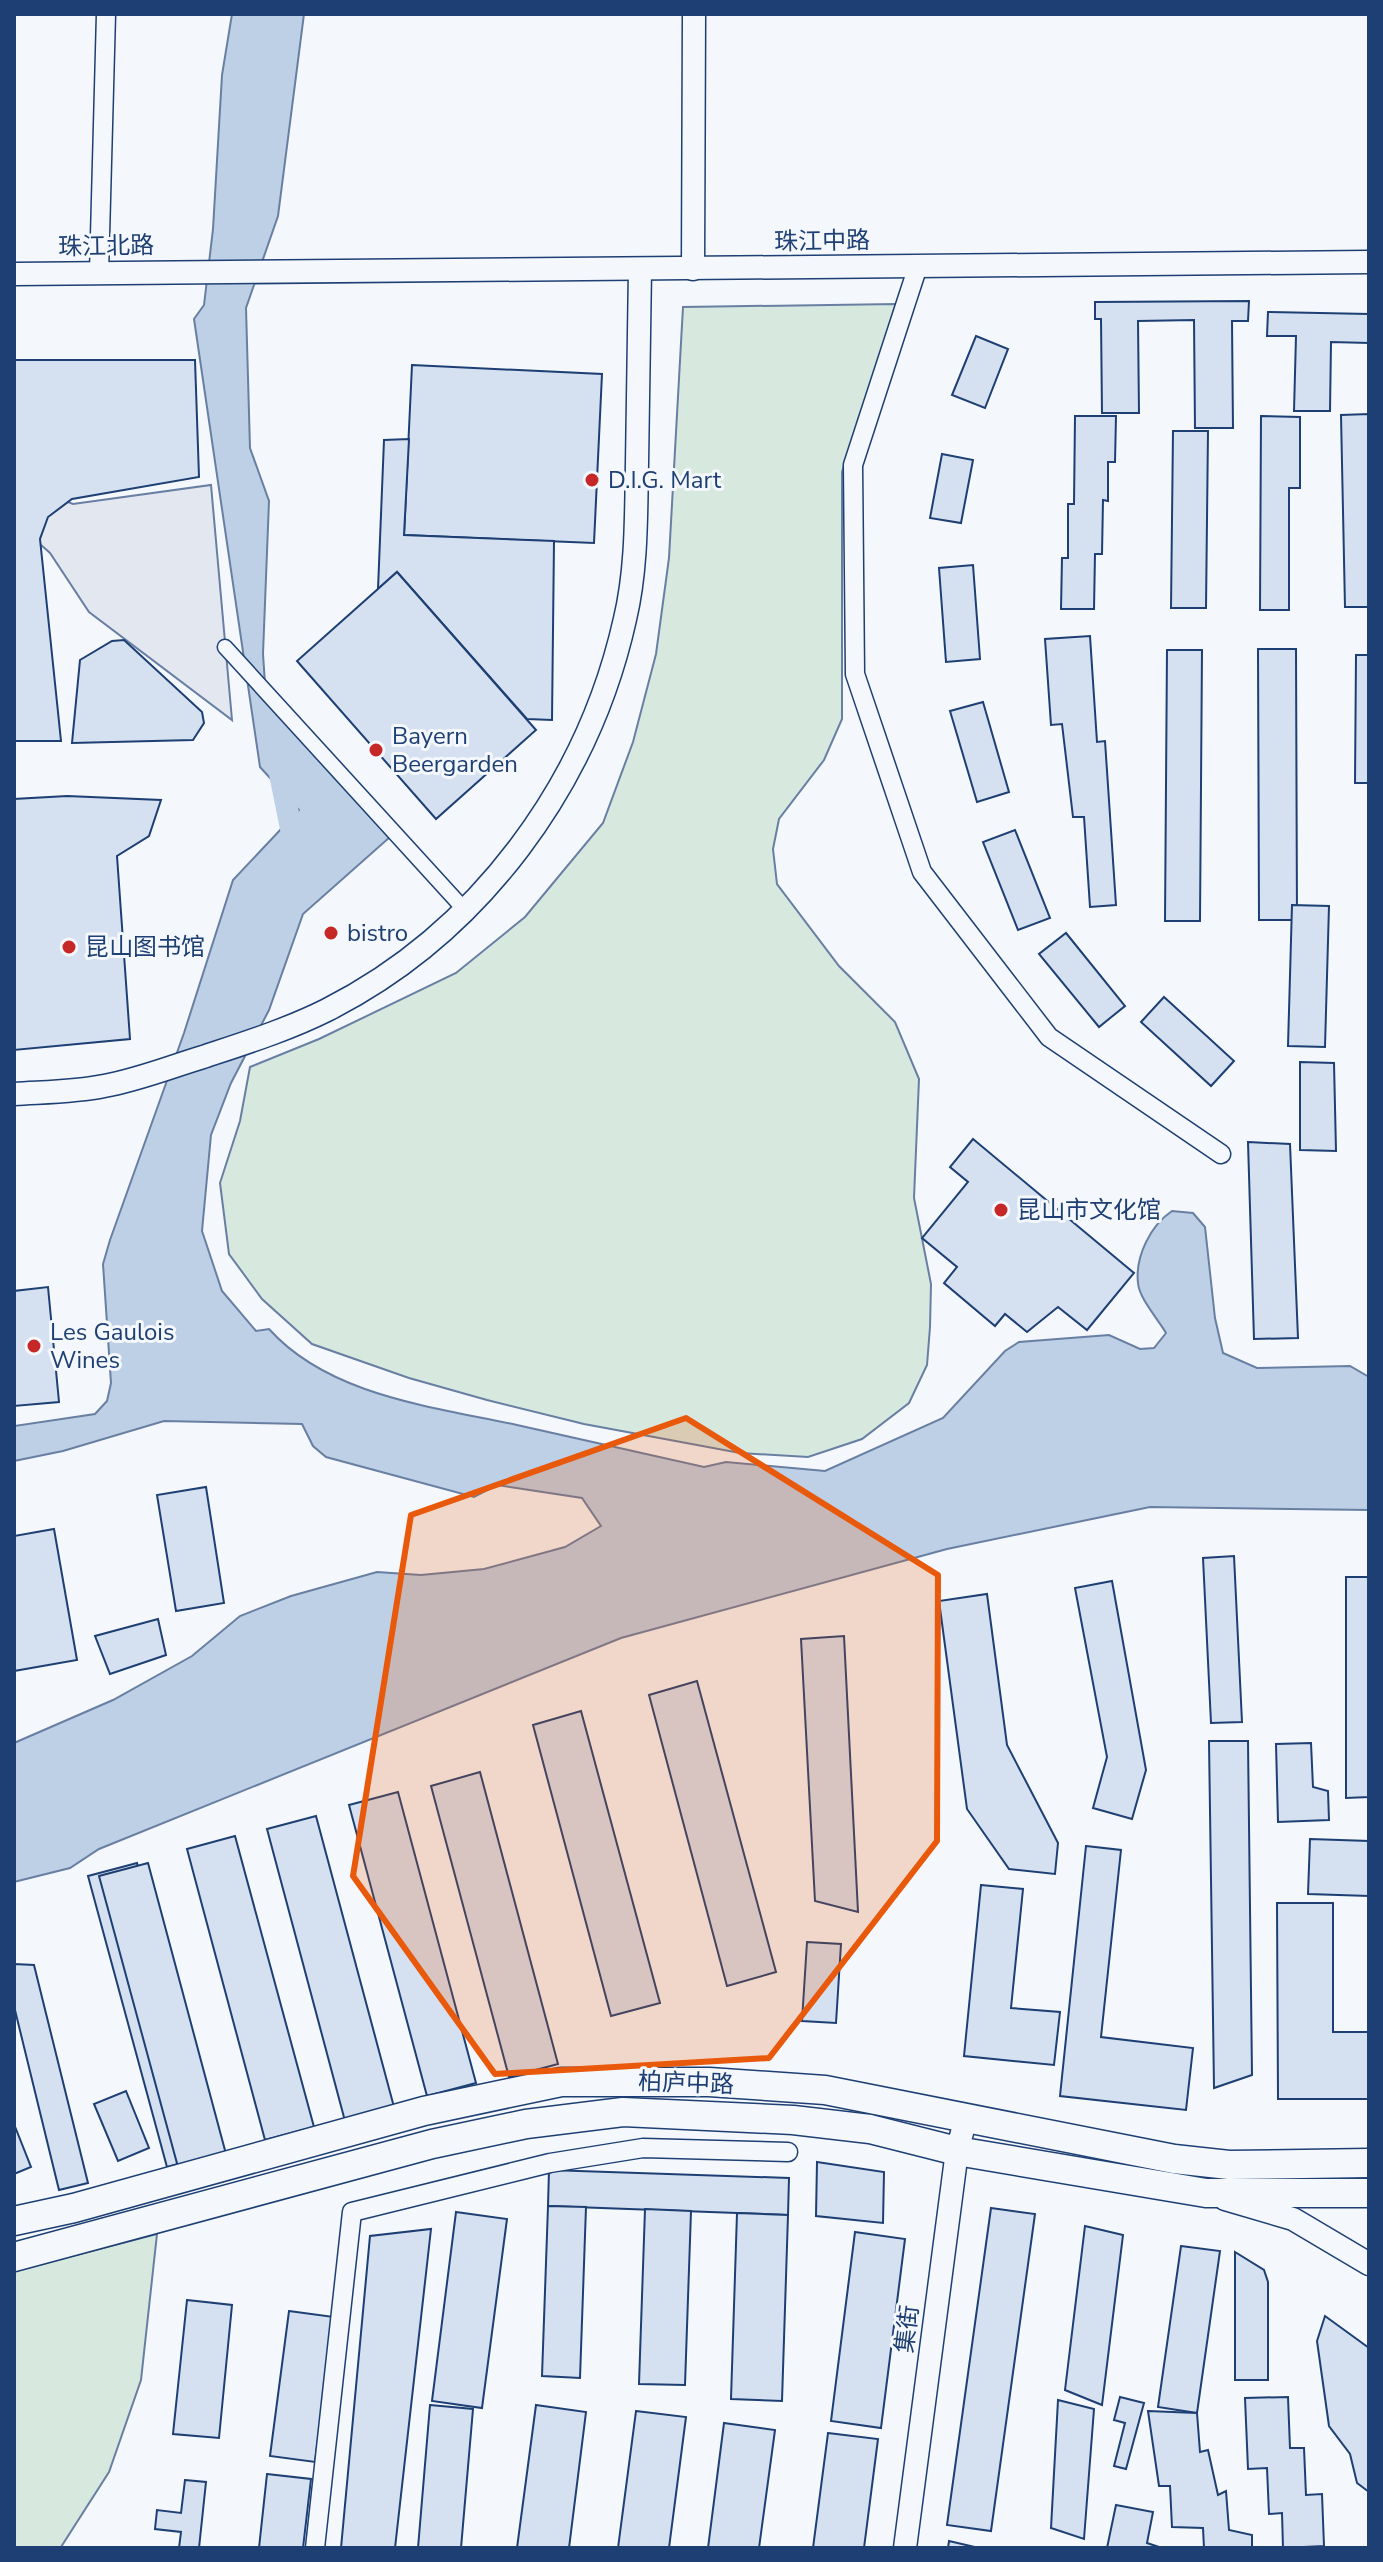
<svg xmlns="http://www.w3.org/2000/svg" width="1383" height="2562" viewBox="0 0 1383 2562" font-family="'Nunito Sans','Noto Sans SC',sans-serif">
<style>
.green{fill:#d7e8df;stroke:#687fa3;stroke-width:2}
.parking{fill:#e3e8f0;stroke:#687fa3;stroke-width:2}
.water{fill:#bed0e5;stroke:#687fa3;stroke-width:2}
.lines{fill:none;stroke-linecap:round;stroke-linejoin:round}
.canal{stroke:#bed0e5;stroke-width:22}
.building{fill:#d5e0f0;stroke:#1d3f73;stroke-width:2}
.pedestrian-casing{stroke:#1d3f73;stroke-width:17}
.minor-casing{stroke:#1d3f73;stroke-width:21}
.tertiary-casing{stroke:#1d3f73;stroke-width:25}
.primary-casing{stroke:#1d3f73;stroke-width:31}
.pedestrian{stroke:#f4f7fb;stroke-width:14}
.minor{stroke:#f4f7fb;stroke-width:18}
.tertiary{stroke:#f4f7fb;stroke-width:22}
.primary{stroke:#f4f7fb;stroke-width:28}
.marked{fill:#e8590c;fill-opacity:0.2;stroke:#e8590c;stroke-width:6;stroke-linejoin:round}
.poi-dot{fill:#c62828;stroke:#f4f7fb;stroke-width:3}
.labels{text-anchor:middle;stroke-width:6;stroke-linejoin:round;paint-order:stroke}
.street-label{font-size:24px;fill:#1d3f73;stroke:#f4f7fb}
.poi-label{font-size:24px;fill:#1d3f73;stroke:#f4f7fb;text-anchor:start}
</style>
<rect width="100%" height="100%" fill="#f4f7fb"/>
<g class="green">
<path d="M896 304 842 472V719L824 760 779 819 773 849 777 884 839 966 895 1022 919 1079 914 1198 931 1284 930 1327 927 1365 909 1403 862 1439 808 1457 740 1453 584 1424 487 1400 409 1378 312 1344 262 1299 229 1254 220 1183 240 1121 250 1067 319 1039 456 973 525 917 603 823 633 742 656 654 669 558 683 307Z"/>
<path d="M157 2234 141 2380 109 2472 61 2547 14 2548V2271Z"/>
</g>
<path class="parking" d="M14 444 47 494 73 504 211 485 232 720 89 612 50 553 14 521Z"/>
<path class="water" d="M232 14H304L278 216 246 308 250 448 269 501 263 654 266 698 390 837 303 914 269 1010 231 1083 211 1135 202 1231 222 1291 256 1331 269 1329C329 1396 434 1407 517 1425 579 1439 642 1453 704 1467L726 1462 825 1471 943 1418 1005 1351 1019 1342 1109 1335 1140 1349 1154 1348 1166 1333C1158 1319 1139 1298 1138 1283 1135 1256 1151 1225 1172 1211L1193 1213 1205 1227 1215 1318 1223 1353 1257 1368 1350 1366 1369 1377V1510L1150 1507 947 1549 621 1638 99 1849 70 1868 14 1882V1743L113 1700 192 1656 240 1616 291 1596 377 1572 421 1575 484 1569 565 1547 601 1526 582 1498 497 1485 474 1497 326 1457 313 1446 302 1424 164 1421 63 1451 14 1461V1426L95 1414 107 1401 111 1383 103 1264 110 1240 184 1033 233 880 299 810 260 767 194 319 204 305 213 229 222 75Z"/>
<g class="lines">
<path class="canal" d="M278 764 295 848"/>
</g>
<g class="building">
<path d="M1249 301 1248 321H1232L1233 428H1195L1194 320 1138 321 1139 413H1102L1101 319H1095V302Z"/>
<path d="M1268 312 1369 314V343L1331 342 1330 411H1294L1296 336H1267Z"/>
<path d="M976 336 1008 349 985 408 952 395Z"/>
<path d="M14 360H195L199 477 72 499 48 517 40 539 61 741H14Z"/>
<path d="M412 365 602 374 594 543 404 535Z"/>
<path d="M1369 414V607H1345L1341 415Z"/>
<path d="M1075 416H1116L1115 462H1108V501L1103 500 1102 554H1095L1094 609H1061L1062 558H1068V504H1074Z"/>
<path d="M1261 416 1300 417V488H1289V610H1260Z"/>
<path d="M1173 431H1208L1206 608H1171Z"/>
<path d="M409 439 404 535 554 541 552 720 527 719 397 572 378 589 384 440Z"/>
<path d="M942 454 973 460 961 523 930 518Z"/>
<path d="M973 565 980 659 946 662 939 568Z"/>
<path d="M397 572 536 730 436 819 297 661Z"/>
<path d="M1090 636 1097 742 1105 741 1116 905 1090 907 1084 817H1073L1062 724 1051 725 1045 639Z"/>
<path d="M124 640 202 712 204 723 193 740 72 743 80 660 112 641Z"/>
<path d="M1258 649H1296L1297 920H1259Z"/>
<path d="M1167 650H1202L1200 921H1165Z"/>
<path d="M1356 655H1369V783H1355Z"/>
<path d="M983 702 1009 792 977 802 950 711Z"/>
<path d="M67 796 161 800 149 836 117 856 130 1039 14 1050V799Z"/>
<path d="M1015 830 1050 918 1018 930 983 842Z"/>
<path d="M1292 905 1329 906 1325 1047 1288 1046Z"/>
<path d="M1066 933 1125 1006 1099 1027 1039 954Z"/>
<path d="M1164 997 1234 1061 1211 1086 1141 1022Z"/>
<path d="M1300 1062 1334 1063 1336 1151 1300 1150Z"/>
<path d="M973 1139 1134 1273 1087 1330 1058 1307 1027 1332 1005 1314 995 1326 944 1283 957 1267 922 1238 968 1182 950 1167Z"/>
<path d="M1248 1142 1290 1144 1298 1338 1254 1339Z"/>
<path d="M48 1287 59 1402 14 1406V1291Z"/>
<path d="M206 1487 224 1603 176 1611 157 1495Z"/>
<path d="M54 1529 77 1660 14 1671V1536Z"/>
<path d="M1234 1556 1242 1722 1211 1723 1203 1558Z"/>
<path d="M1346 1577H1369V1797L1346 1798Z"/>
<path d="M1112 1581 1146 1770 1132 1819 1093 1808 1107 1757 1075 1588Z"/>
<path d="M987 1594 1007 1745 1058 1843 1055 1874 1009 1869 967 1809 939 1601Z"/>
<path d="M158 1619 166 1655 110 1674 95 1636Z"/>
<path d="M844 1636 858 1912 815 1901 801 1639Z"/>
<path d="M697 1681 776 1972 727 1986 649 1695Z"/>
<path d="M581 1711 660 2003 611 2016 533 1725Z"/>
<path d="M1209 1741H1248L1252 2075 1214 2088Z"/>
<path d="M1311 1743 1313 1787 1328 1791 1329 1820 1278 1822 1276 1744Z"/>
<path d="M480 1772 558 2064 509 2077 431 1786Z"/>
<path d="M398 1792 476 2083 427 2096 349 1805Z"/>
<path d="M316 1816 394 2107 345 2121 267 1829Z"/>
<path d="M235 1836 314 2127 265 2140 187 1849Z"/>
<path d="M1310 1839 1369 1841V1896L1308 1894Z"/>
<path d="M1086 1846 1121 1850 1101 2037 1193 2048 1186 2110 1060 2096Z"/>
<path d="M137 1863 215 2154 167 2167 88 1876Z"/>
<path d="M148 1863 226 2154 178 2167 99 1876Z"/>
<path d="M981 1885 1023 1889 1011 2008 1060 2012 1054 2065 964 2056Z"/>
<path d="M1277 1903H1333V2032H1369V2099H1278Z"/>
<path d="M807 1942 841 1944 836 2023 802 2021Z"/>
<path d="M14 1964 34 1965 88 2183 59 2190 14 2006Z"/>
<path d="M126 2091 149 2148 118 2161 94 2104Z"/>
<path d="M14 2124 31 2167 14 2174Z"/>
<path d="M817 2162 884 2172 883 2223 816 2216Z"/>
<path d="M549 2170 789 2178 788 2215 548 2206Z"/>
<path d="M548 2206 586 2207 580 2378 542 2376Z"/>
<path d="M991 2208 1035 2214 991 2531 947 2525Z"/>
<path d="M645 2209 691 2211 685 2385 639 2384Z"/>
<path d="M456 2212 507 2219 482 2408 432 2401Z"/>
<path d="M737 2213 788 2215 782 2401 731 2399Z"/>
<path d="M1085 2226 1123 2235 1102 2405 1065 2390Z"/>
<path d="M431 2229 395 2548H341L370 2236Z"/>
<path d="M855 2232 905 2239 881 2428 831 2421Z"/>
<path d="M1181 2246 1220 2251 1197 2413 1158 2407Z"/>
<path d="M1235 2252 1264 2270 1268 2282V2380H1235Z"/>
<path d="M187 2300 232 2305 219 2438 173 2434Z"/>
<path d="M289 2311 334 2317 315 2462 270 2456Z"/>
<path d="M1325 2316 1369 2348V2492L1357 2483 1350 2454 1329 2426 1317 2341Z"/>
<path d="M1120 2397 1144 2403 1126 2469 1114 2466 1125 2423 1114 2420Z"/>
<path d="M1288 2397 1290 2448H1304L1306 2495 1322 2494 1324 2546 1283 2548 1282 2513 1269 2514 1267 2468 1248 2469 1245 2398Z"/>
<path d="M1058 2400 1094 2409 1084 2539 1051 2528Z"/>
<path d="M430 2405 473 2409 461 2548H418Z"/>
<path d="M536 2405 586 2412 569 2548H517Z"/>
<path d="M636 2411 686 2417 669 2548H618Z"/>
<path d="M1148 2411 1197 2413 1200 2452 1208 2450 1218 2495 1226 2491 1229 2530 1252 2535V2548H1204L1203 2528 1172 2527 1170 2486H1159Z"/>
<path d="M724 2423 775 2430 759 2548H708Z"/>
<path d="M828 2433 878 2439 864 2548H813Z"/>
<path d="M267 2474 311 2479 303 2548H259Z"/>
<path d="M185 2480 206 2482 199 2548H179L181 2532 155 2529 157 2510 181 2513Z"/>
<path d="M1116 2505 1153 2512 1147 2543 1162 2548H1107Z"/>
<path d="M949 2541 979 2548H948Z"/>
</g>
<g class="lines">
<defs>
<path id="pedestrian" d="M225 647 464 909"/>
<g id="minor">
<path d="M918 266 853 465 855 674 922 872 1049 1037 1221 1154"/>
<path d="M99 273 106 14"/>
<path d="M315 2548 352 2212 550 2163 643 2148 788 2152"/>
</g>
<g id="tertiary">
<path d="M693 269 694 14"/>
<path d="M14 274 1369 262"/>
<path d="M14 1094C44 1092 75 1092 104 1086 138 1080 170 1067 203 1057 245 1043 287 1030 327 1010 479 933 588 785 625 619 637 569 636 514 637 463 638 398 639 334 640 269"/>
<path d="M1225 2199 1293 2219 1369 2264"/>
<path d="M905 2548 957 2151 966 2118"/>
</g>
<g id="primary">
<path d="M14 2221 74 2208 424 2111 561 2082H709L825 2090 1174 2159 1229 2165 1369 2163"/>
<path d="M14 2257 432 2144 526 2124 623 2112 793 2120 870 2129 957 2151 1206 2193H1369"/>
</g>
</defs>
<use href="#pedestrian" class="pedestrian-casing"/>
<use href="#minor" class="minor-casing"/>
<use href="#tertiary" class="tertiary-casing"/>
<use href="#primary" class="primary-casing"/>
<use href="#pedestrian" class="pedestrian"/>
<use href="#minor" class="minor"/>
<use href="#tertiary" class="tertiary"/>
<use href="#primary" class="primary"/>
</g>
<path class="marked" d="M686 1418 938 1575 937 1841 769 2058 495 2074 353 1876 411 1515Z"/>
<g class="poi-dot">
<circle cx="592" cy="480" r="8"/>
<circle cx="376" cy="750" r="8"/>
<circle cx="331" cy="933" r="8"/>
<circle cx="69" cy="947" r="8"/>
<circle cx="1001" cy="1210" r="8"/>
<circle cx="34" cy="1346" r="8"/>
</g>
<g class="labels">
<g class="street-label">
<text transform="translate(822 241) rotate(-1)" y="8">珠江中路</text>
<text transform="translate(106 246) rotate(-1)" y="8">珠江北路</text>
<text transform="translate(686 2083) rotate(2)" y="8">柏庐中路</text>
<text transform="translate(907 2329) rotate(-83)" y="8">集街</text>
</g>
<g class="poi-label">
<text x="608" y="488">D.I.G. Mart</text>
<text x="392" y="744">Bayern<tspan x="392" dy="28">Beergarden</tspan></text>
<text x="347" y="941">bistro</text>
<text x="85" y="955">昆山图书馆</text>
<text x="1017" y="1218">昆山市文化馆</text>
<text x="50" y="1340">Les Gaulois<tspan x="50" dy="28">Wines</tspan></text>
</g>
</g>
<rect width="1383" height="2562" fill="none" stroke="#1d3f73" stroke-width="32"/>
</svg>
